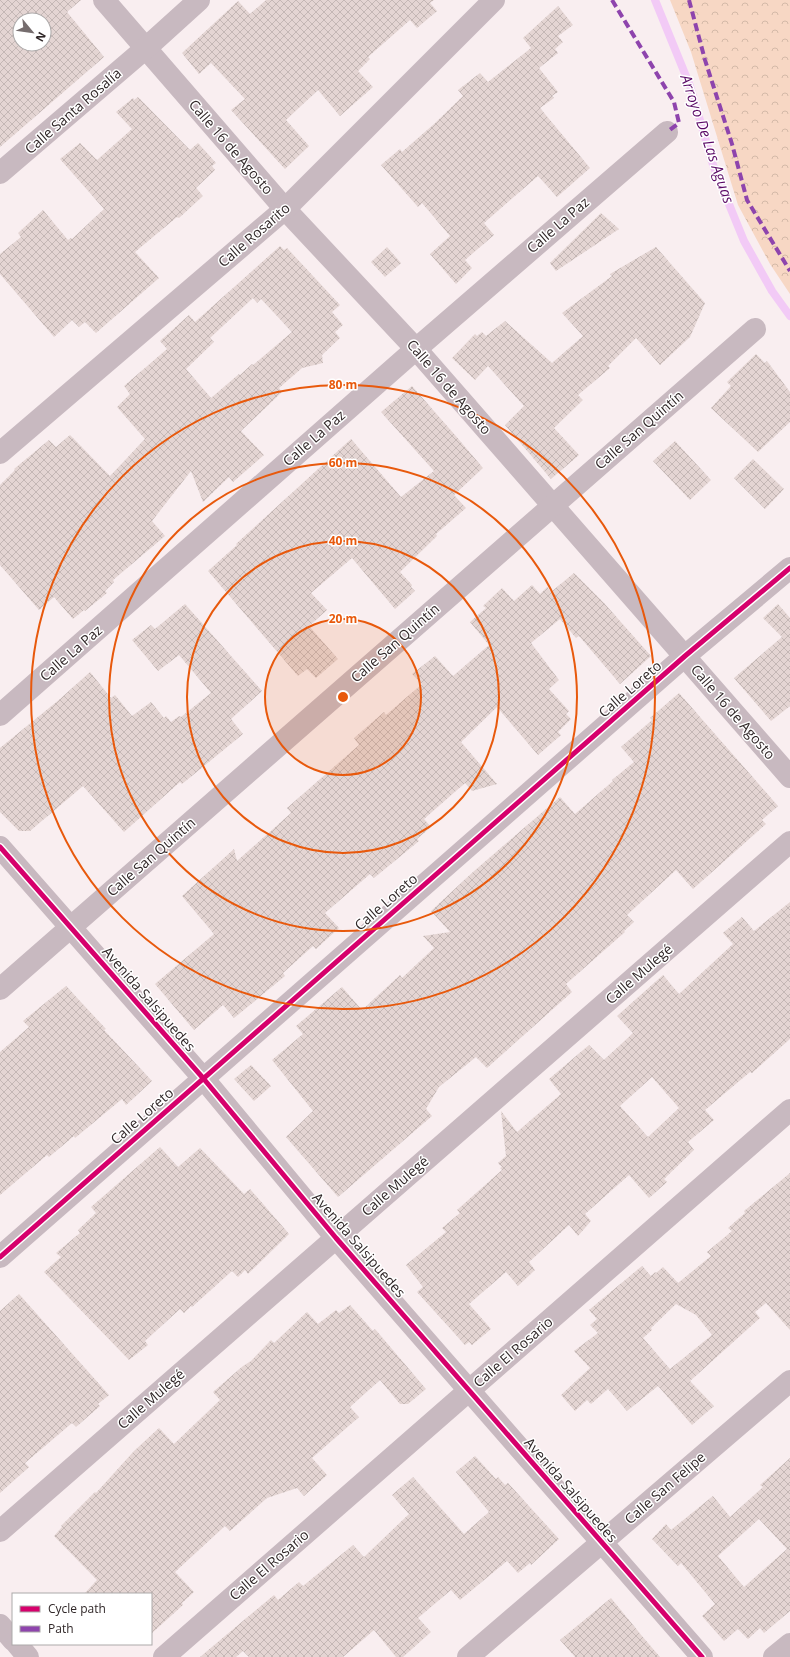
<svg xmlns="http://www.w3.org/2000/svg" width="790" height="1657" viewBox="0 0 790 1657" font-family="'Open Sans',sans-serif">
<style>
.forest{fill:url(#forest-crowns)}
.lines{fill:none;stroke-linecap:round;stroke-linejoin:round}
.stream{stroke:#f2caf6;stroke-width:8}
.building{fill:url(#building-cross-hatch);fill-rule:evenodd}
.minor{stroke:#c8b9c0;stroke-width:22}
.quiet{stroke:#8e44ad;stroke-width:4;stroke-dasharray:8 4;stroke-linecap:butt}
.cycleway-casing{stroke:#fff;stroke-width:8}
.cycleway{stroke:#d6006c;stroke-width:5}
.ring{fill:none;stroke:#e8590c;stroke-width:2}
.labels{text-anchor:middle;stroke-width:3;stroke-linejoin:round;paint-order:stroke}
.street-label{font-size:14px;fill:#302728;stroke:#fff}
.water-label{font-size:15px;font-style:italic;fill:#5a0966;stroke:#fff}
.centre{fill:#e8590c;stroke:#fff;stroke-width:2}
.ring-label{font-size:12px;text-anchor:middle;font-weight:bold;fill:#e8590c;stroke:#fff;stroke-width:3;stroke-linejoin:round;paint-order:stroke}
</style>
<defs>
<pattern id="forest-crowns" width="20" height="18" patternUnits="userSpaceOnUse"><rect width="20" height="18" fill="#f7d7c4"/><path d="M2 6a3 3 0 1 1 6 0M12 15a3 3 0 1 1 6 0" fill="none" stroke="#d4b9a8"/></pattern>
<pattern id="building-cross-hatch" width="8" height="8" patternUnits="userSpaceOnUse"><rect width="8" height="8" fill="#e4d5d3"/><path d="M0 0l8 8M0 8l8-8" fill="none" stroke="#c4b7b5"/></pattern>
</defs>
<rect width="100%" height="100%" fill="#f9eef0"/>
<path class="forest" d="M670 0H790V294L770 264 738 205 691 52Z"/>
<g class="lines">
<path class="stream" d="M655 0 690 86 713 165 744 241 772 291 790 316"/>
</g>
<g class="building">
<path d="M0 0H81L67 12 104 57 0 147ZM20 20H44V44H20Z"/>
<path d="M266 0H434L430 3 437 11 417 28 410 20 368 57 370 59 358 71 373 87 340 116 318 90 286 120 309 146 285 169 231 110 245 99 211 63 199 74 182 53 238 1 250 14Z"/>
<path d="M558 6 573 25 558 36 563 42 555 49 558 53 539 68 558 92 552 96 554 98 540 108 590 168 557 197 538 176 484 223 494 235 465 260 472 268 456 284 430 254 450 236 422 203 418 207 381 165 400 149 402 152 434 124 463 96 458 90 480 73 488 82 531 48 523 38Z"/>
<path d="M138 97 190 150 198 143 216 163 212 166 215 170 196 188 203 196 179 218 177 217 135 252 159 278 96 333 85 322 79 327 72 320 54 337 0 274V254L21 237 18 233 43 210 68 240 71 238 72 239 104 209 60 159 80 143 97 160 132 129 116 112 133 98 134 100Z"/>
<path d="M601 213 619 229 556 271 550 263Z"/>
<path d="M280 246 284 250 287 248 340 305 332 312 343 325 335 332 340 338 322 355 323 363 302 368 279 388 282 392 241 431 264 455 233 482 229 477 203 502 191 471 152 521 165 536 113 580 114 582 105 591 107 593 85 611 84 610 73 619 54 597 39 610 0 565V485L15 470 14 469 49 440 56 447 70 435 110 476 145 439 117 407 130 394 124 386 167 349 160 341 189 315 195 322ZM253 298 257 303 261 299 292 332 253 365 252 364 240 375 239 374 211 398 186 369 214 342 210 338Z"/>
<path d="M387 247 401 263 385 277 371 262Z"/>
<path d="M656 247 705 303 690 337 660 365 636 338 608 366 610 368 578 395 583 400 554 428 579 455 551 479 505 425 524 406 488 366 475 380 452 358 475 334 477 336 482 332 486 336 505 321 552 363 583 336 562 313 612 276 610 274Z"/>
<path d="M756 354 765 363 767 361 790 392V422L758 452 711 408 731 386 727 382Z"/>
<path d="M412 386 455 435 483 468 454 495 466 508 436 534 437 536 400 572 412 585 411 587 415 591 395 609 352 558 311 593 327 610 309 626 338 659 316 678 307 669 298 676 208 571 237 545 236 544 351 439 401 497 434 471 381 412Z"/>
<path d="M675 441 711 480 690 500 653 461Z"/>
<path d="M753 459 784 489 765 509 734 478Z"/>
<path d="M574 573 604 603 651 656 620 684 579 636 576 638 560 619 531 643 559 680 549 689 569 711 566 714 571 719 558 732 561 735 538 755 497 707 461 742 497 784 472 791 465 783 424 819 431 827 417 839 419 841 374 878 370 874 325 913 339 928 316 949 313 946 283 973 285 976 234 1018 223 1005 194 1030 155 984 214 934 182 896 234 849 237 861 291 813 287 808 359 745 354 738 384 712 386 715 422 684 412 674 435 656 453 676 489 645 470 622 486 608 483 606 502 588 514 601 532 585 540 594 547 587 551 592Z"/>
<path d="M185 604 262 691 231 719 243 734 182 784 180 782 124 832 83 786 30 831H19L0 812V748L60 699 90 672 111 698 115 695 132 716 151 702 164 718 166 716 171 722 179 716 181 717 211 693 179 655 158 671 132 640 151 625 155 629Z"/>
<path d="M778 604 790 618V706L771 721 734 678 782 637 763 618Z"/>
<path d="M679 693 778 806 762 820 766 824 693 889 676 870 627 915 634 922 624 931 625 932 566 984 572 992 487 1068 476 1057 439 1087 426 1109 432 1116 338 1197 286 1137 313 1111 272 1060 303 1034 296 1026 342 987 362 1010 400 975 402 978 434 948 423 936 450 932 431 911 473 872 560 797 575 814 613 781 612 780 634 762 621 747 652 720 650 718Z"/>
<path d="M790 902V1039L752 1073 750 1072 705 1110 714 1120 688 1142 694 1150 664 1179 667 1182 649 1198 629 1175 585 1214 591 1221 578 1236 569 1225 529 1262 535 1270 518 1286 506 1272 469 1304 491 1329 472 1345 469 1342 465 1345 417 1292 423 1287 406 1265 446 1232 442 1228 460 1213 457 1210 502 1170 500 1168 502 1167 498 1163 506 1156 501 1111 517 1132 561 1094 549 1079 589 1045 604 1060 633 1033 617 1016 663 975 679 994 733 944 723 933 742 917 754 931ZM652 1077 679 1108 648 1137 620 1106Z"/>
<path d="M66 986 106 1029 104 1030 152 1081 126 1105 122 1099 75 1138 74 1136 49 1157 47 1155 0 1195V1052L29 1027 23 1021Z"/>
<path d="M251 1065 271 1086 254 1101 234 1079Z"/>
<path d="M160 1147 178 1167 200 1148 244 1194 250 1189 289 1234 248 1274 245 1270 238 1277 232 1271 192 1307 191 1306 184 1313 180 1309 145 1341 148 1345 129 1360 44 1272 61 1257 56 1253 80 1233 78 1230 96 1213 91 1207Z"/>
<path d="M790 1173V1330L766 1303 755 1312 760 1318 690 1381 714 1406 692 1425 658 1386 627 1411 608 1389 591 1404 587 1400 575 1411 561 1395 590 1368 574 1351 598 1333 590 1325 597 1319 589 1310 642 1266 651 1276 655 1272 656 1273 663 1267 678 1283 711 1256 707 1252 732 1231 728 1228 745 1213 744 1211ZM676 1304 696 1315 712 1335 670 1369 643 1338 652 1330 651 1328Z"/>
<path d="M19 1294 109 1395 98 1404 100 1406 76 1427 72 1423 25 1463 29 1467 0 1493V1311Z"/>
<path d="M350 1305 373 1331 375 1329 426 1389 408 1404H400L380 1380 350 1407 359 1417 312 1458 327 1475 304 1496 297 1488 267 1498 230 1531 225 1526 175 1572 194 1592 182 1603 183 1605 151 1634V1594H84L97 1580 54 1536 62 1527 61 1526 95 1492 96 1493 134 1451 159 1428 174 1444 220 1400 213 1392 243 1366 251 1361 271 1340 274 1343 307 1312 318 1324 336 1310 339 1313Z"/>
<path d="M475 1456 496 1479 498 1477 505 1485 508 1483 559 1539 531 1565 530 1563 518 1573 507 1561 460 1600 451 1590 418 1618 431 1632 403 1657H396L374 1630 343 1657H249L243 1651 236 1657H200L274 1595 278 1600 299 1582 303 1586 353 1545 364 1557 409 1514 392 1495 413 1477 464 1534 489 1512 456 1472Z"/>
<path d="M790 1458V1611L764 1633 760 1628 748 1639 738 1629 724 1641 702 1616 715 1604 681 1563 678 1566 652 1539 666 1524 671 1530 713 1496 730 1517 763 1487 760 1485ZM759 1519 787 1549 744 1587 718 1556Z"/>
<path d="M611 1598 642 1636 660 1657H575L560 1640Z"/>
</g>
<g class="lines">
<g class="minor">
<path d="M104 0 285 209 416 349 790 777"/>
<path d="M0 173 146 48 199 0"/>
<path d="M0 453 285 209 494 0"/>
<path d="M0 715 416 349 667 132"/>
<path d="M0 847 203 1078 336 1238 702 1657"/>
<path d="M0 989 755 329"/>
<path d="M0 1257 685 656 790 568"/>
<path d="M0 1531 790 842"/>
<path d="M0 1625 13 1640"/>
<path d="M17 1644 28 1657"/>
<path d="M164 1657 790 1110"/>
<path d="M468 1657 790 1381"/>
<path d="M774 1657 790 1644"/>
</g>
<g class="quiet">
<path d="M612 0 674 102 679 123 667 132"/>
<path d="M689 0 705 60 732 144 747 200 790 271"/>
</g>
<defs>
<g id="cycleway">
<path d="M0 847 203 1078 336 1238 702 1657"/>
<path d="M0 1257 685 656 790 568"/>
</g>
</defs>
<use href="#cycleway" class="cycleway-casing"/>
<use href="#cycleway" class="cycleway"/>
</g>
<circle cx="343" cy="697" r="78" fill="#e8590c" fill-opacity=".12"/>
<g class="ring">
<circle cx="343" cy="697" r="78"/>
<circle cx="343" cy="697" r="156"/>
<circle cx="343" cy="697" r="234"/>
<circle cx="343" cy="697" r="312"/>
</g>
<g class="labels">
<g class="street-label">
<text transform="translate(73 111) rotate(-41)" y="5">Calle Santa Rosalía</text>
<text transform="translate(231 147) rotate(49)" y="5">Calle 16 de Agosto</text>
<text transform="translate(558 225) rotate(-41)" y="5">Calle La Paz</text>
<text transform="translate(254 235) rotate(-41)" y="5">Calle Rosarito</text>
<text transform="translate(449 387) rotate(49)" y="5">Calle 16 de Agosto</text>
<text transform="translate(639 430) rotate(-41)" y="5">Calle San Quintín</text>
<text transform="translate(314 438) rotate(-41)" y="5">Calle La Paz</text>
<text transform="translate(395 643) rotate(-41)" y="5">Calle San Quintín</text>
<text transform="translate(71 653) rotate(-41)" y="5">Calle La Paz</text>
<text transform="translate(630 689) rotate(-41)" y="5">Calle Loreto</text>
<text transform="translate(733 712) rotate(49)" y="5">Calle 16 de Agosto</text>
<text transform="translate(151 857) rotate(-41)" y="5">Calle San Quintín</text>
<text transform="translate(386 902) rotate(-41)" y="5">Calle Loreto</text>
<text transform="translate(639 974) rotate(-41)" y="5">Calle Mulegé</text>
<text transform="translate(149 999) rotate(49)" y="5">Avenida Salsipuedes</text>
<text transform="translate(142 1116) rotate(-41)" y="5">Calle Loreto</text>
<text transform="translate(395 1186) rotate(-41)" y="5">Calle Mulegé</text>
<text transform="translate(359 1245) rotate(49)" y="5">Avenida Salsipuedes</text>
<text transform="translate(513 1352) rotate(-41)" y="5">Calle El Rosario</text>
<text transform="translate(151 1399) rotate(-41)" y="5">Calle Mulegé</text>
<text transform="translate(665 1488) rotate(-41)" y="5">Calle San Felipe</text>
<text transform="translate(571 1490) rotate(49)" y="5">Avenida Salsipuedes</text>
<text transform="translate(269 1565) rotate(-41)" y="5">Calle El Rosario</text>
</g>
<g class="water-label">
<text transform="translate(707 139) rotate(71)" y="5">Arroyo De Las Aguas</text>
</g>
</g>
<circle cx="343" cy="697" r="6" class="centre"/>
<g class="ring-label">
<text x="343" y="389">80 m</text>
<text x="343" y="467">60 m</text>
<text x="343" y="545">40 m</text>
<text x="343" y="623">20 m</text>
</g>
<rect x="12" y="1593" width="140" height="52" fill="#ffffff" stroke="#aca9a9"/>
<rect x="20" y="1606" width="20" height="6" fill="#d6006c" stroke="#aca9a9"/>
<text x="48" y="1613" font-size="12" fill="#302728">Cycle path</text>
<rect x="20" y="1626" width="20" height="6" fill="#8e44ad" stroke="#aca9a9"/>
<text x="48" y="1633" font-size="12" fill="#302728">Path</text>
<g transform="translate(32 32) rotate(119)"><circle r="19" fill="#ffffff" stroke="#aca9a9"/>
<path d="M0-3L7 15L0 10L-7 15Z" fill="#766d6e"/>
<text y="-6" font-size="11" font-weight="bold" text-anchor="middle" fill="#302728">N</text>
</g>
</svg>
